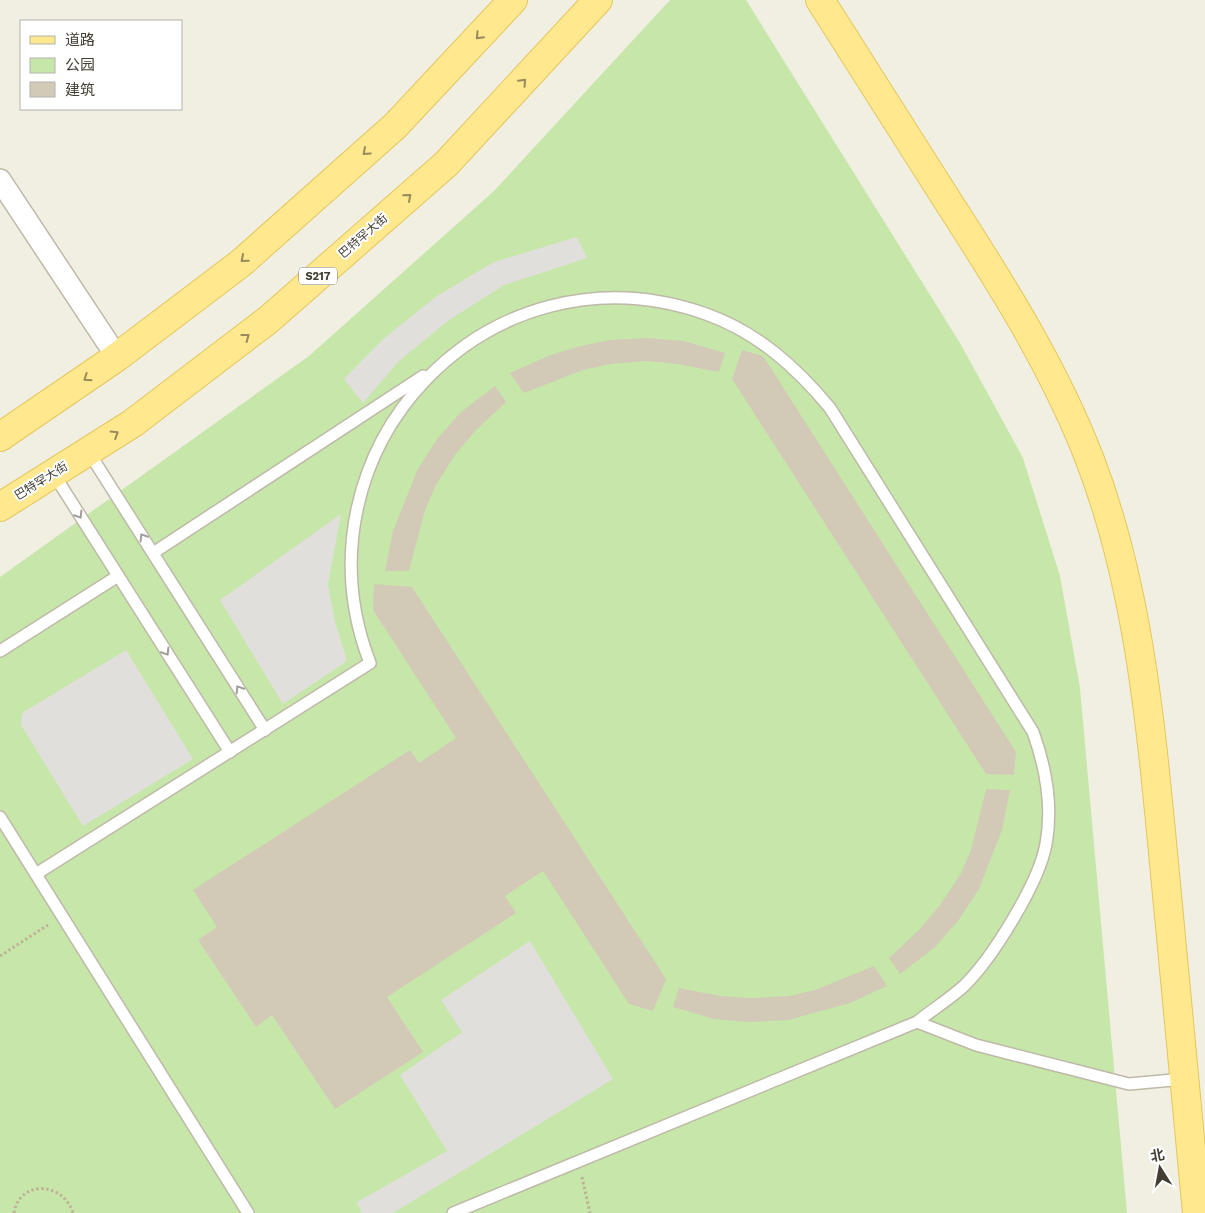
<svg xmlns="http://www.w3.org/2000/svg" width="1205" height="1213" viewBox="0 0 1205 1213" font-family="'Work Sans','Noto Sans SC',sans-serif">
<style>
.green{fill:#c6e7a9}
.parking{fill:#e1dfdb}
.building{fill:#d2cab7}
.lines{fill:none;stroke-linecap:round;stroke-linejoin:round}
.service-casing{stroke:#bfb9a8;stroke-width:14}
.minor-casing{stroke:#bfb9a8;stroke-width:24}
.primary-casing{stroke:#e4c75d;stroke-width:30}
.path{stroke:#beb396;stroke-width:3;stroke-dasharray:2.5 2.5;stroke-linecap:butt}
.service{stroke:#fff;stroke-width:11}
.minor{stroke:#fff;stroke-width:21}
.primary{stroke:#ffe88d;stroke-width:28}
.oneway{stroke:#978a5c}
.oneway2{stroke:#a09e99}
.labels{text-anchor:middle;stroke-width:4;stroke-linejoin:round;paint-order:stroke}
.shield{fill:#fff;stroke:#7b7870;stroke-width:1}
.shield-label{font-size:11px;font-weight:bold;fill:#423e33}
.street-label{font-size:12px;fill:#423e33;stroke:#fff}
</style>
<rect width="100%" height="100%" fill="#f1eee2"/>
<path class="green" d="M670 0H746L960 343 1023 458 1060 576 1080 688 1127 1213H0V577L309 356 494 191Z"/>
<g class="parking">
<path d="M577 237 587 258 504 285 449 320 399 361 363 403 344 379 383 339 437 296 494 262Z"/>
<path d="M341 514 328 584 335 622 347 661 283 704 220 600Z"/>
<path d="M126 650 193 759 83 826 21 725 22 713Z"/>
<path d="M530 941 613 1079 393 1213H362L357 1202 447 1151 400 1075 462 1032 441 1000Z"/>
</g>
<g class="building">
<path d="M648 338 684 341 725 353 719 372 678 364 646 361 610 364 583 370 524 393 510 373 548 356 577 347 610 340Z"/>
<path d="M742 350 763 356 1016 752 1014 775 986 774 732 379Z"/>
<path d="M495 386 506 402 476 430 455 455 436 485 425 510 409 571H385L393 531 417 471 437 439 461 412Z"/>
<path d="M374 584 412 587 666 979 653 1011 629 1004 543 871 505 896 516 913 387 997 423 1052 335 1109 272 1015 256 1027 198 940 217 927 193 890 410 750 419 763 456 738 373 610Z"/>
<path d="M986 789 1010 790 1002 830 979 889 958 921 934 948 900 974 889 958 919 930 940 905 960 875 971 850Z"/>
<path d="M874 966 887 986 850 1003 788 1020 750 1022 714 1019 673 1007 679 988 720 996 752 998 789 996 815 990Z"/>
</g>
<g class="lines">
<defs>
<g id="service">
<path d="M88 451 265 730"/>
<path d="M53 473 230 752"/>
<path d="M153 553 423 376"/>
<path d="M0 651 118 576"/>
<path d="M0 817 248 1213"/>
<path d="M36 874 370 663C288 450 489 237 706 314 757 332 796 367 830 408L1033 732C1046 768 1053 806 1046 844 1039 883 993 957 965 985 951 998 932 1010 917 1022L453 1213"/>
<path d="M917 1022 976 1045 1129 1084 1184 1079"/>
</g>
<path id="minor" d="M0 180 117 357"/>
<g id="primary">
<path d="M820 0C863 68 906 135 949 203 1002 285 1055 369 1090 460 1139 588 1151 727 1164 863 1175 979 1186 1096 1197 1213"/>
<path d="M0 437 117 357 241 263 395 126 513 0"/>
<path d="M0 507 133 423 268 320 446 164 598 0"/>
</g>
</defs>
<use href="#service" class="service-casing"/>
<use href="#minor" class="minor-casing"/>
<use href="#primary" class="primary-casing"/>
<g class="path">
<path d="M0 956 48 925"/>
<path d="M582 1177 590 1213"/>
<path d="M14 1213C19 1180 63 1181 73 1213"/>
</g>
<use href="#service" class="service"/>
<use href="#minor" class="minor"/>
<use href="#primary" class="primary"/>
</g>
<defs><path id="oneway-chevron" d="M-2-3.5L2.5 0L-2 3.5" fill="none" stroke-width="1.6" stroke-linecap="round" stroke-linejoin="round" transform="scale(1.25)"/></defs>
<g class="oneway">
<use href="#oneway-chevron" transform="translate(479 36) rotate(133)"/>
<use href="#oneway-chevron" transform="translate(523 82) rotate(-47)"/>
<use href="#oneway-chevron" transform="translate(366 152) rotate(138)"/>
<use href="#oneway-chevron" transform="translate(408 197) rotate(-41)"/>
<use href="#oneway-chevron" transform="translate(244 259) rotate(139)"/>
<use href="#oneway-chevron" transform="translate(246 337) rotate(-37)"/>
<use href="#oneway-chevron" transform="translate(87 378) rotate(146)"/>
<use href="#oneway-chevron" transform="translate(115 434) rotate(-32)"/>
</g>
<g class="oneway2">
<use href="#oneway-chevron" transform="translate(79 515) rotate(58)"/>
<use href="#oneway-chevron" transform="translate(143 537) rotate(-122)"/>
<use href="#oneway-chevron" transform="translate(166 652) rotate(58)"/>
<use href="#oneway-chevron" transform="translate(239 689) rotate(-122)"/>
</g>
<g class="labels">
<rect class="shield" x="299" y="267.5" width="38" height="17" rx="4"/>
<g class="shield-label">
<text x="318" y="280">S217</text>
</g>
<g class="street-label">
<text transform="translate(363 236) rotate(-41)" y="4">巴特罕大街</text>
<text transform="translate(41 481) rotate(-32)" y="4">巴特罕大街</text>
</g>
</g>
<rect x="20" y="20" width="162" height="90" fill="#ffffff" stroke="#b3b2ad"/>
<rect x="30" y="36" width="25" height="8" fill="#ffe88d" stroke="#b3b2ad"/>
<text x="65" y="45" font-size="15" fill="#423e33">道路</text>
<rect x="30" y="58" width="25" height="15" fill="#c6e7a9" stroke="#b3b2ad"/>
<text x="65" y="70" font-size="15" fill="#423e33">公园</text>
<rect x="30" y="82" width="25" height="15" fill="#d2cab7" stroke="#b3b2ad"/>
<text x="65" y="95" font-size="15" fill="#423e33">建筑</text>
<g transform="translate(1160 1168) rotate(349)" stroke="#ffffff" stroke-width="4" paint-order="stroke">
<path d="M0-4L9 19L0 12L-9 19Z" fill="#423e33"/>
<text y="-8" font-size="14" font-weight="bold" text-anchor="middle" fill="#423e33">北</text>
</g>
</svg>
